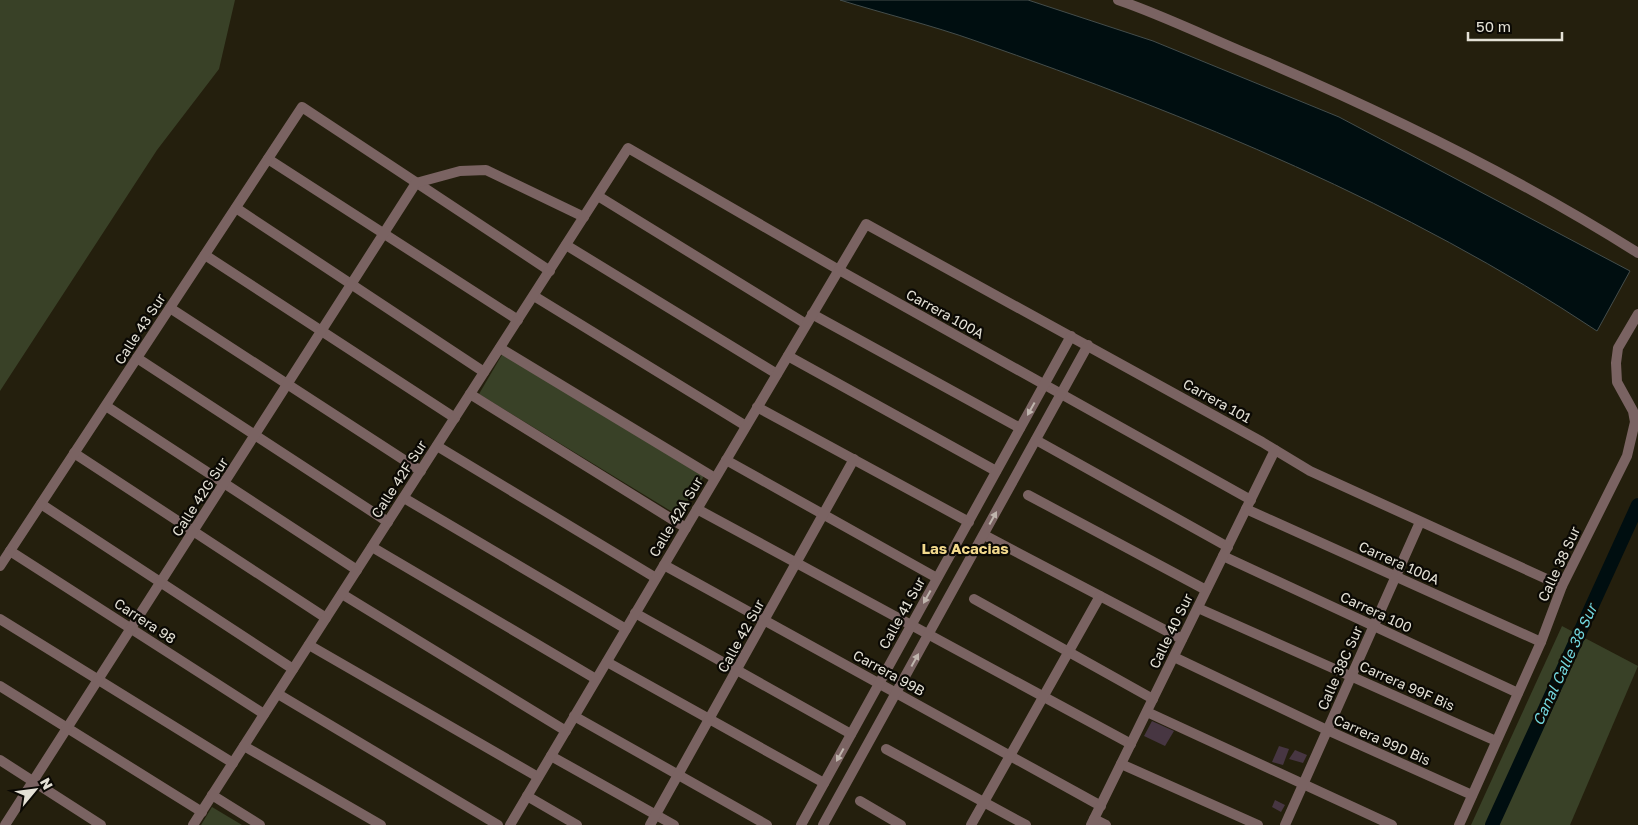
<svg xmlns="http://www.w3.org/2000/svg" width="1638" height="825" viewBox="0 0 1638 825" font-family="'Golos Text',sans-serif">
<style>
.green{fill:#394127}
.water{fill:#000e10;stroke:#444d4b}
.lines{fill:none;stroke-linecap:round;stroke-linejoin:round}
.canal{stroke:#000e10;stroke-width:14}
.building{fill:#473642}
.street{stroke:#7a6362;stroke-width:10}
.oneway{fill:#bfb5ad}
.labels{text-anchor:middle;stroke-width:4.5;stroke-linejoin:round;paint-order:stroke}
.street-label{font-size:14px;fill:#e4e1d6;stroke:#0b0904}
.neighbourhood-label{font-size:15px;font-weight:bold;fill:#f2d98c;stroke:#0b0904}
.water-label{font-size:15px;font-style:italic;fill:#72d6dd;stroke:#0b0904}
</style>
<rect width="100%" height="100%" fill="#241f0d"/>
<g class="green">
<path d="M0 0H235L219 69 157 150 0 391Z"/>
<path d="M503 353 704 476 679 516 479 394Z"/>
<path d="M1562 626 1638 666 1570 825H1471Z"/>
<path d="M212 807 242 825H201Z"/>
</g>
<path class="water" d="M840 0H1028L1153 41 1339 117 1630 271 1597 331C1406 204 1191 116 976 41 931 25 885 14 840 0Z"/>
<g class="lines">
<path class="canal" d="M1492 825 1638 505"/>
</g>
<g class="building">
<path d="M1152 721 1174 731 1165 746 1144 736Z"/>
<path d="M1279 746 1289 749 1283 765 1272 762Z"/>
<path d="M1295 750 1307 755 1303 763 1289 759Z"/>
<path d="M1275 800 1285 805 1281 812 1272 807Z"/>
</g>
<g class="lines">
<g class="street">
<path d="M1118 0C1162 15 1205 36 1248 54 1382 111 1515 175 1638 253"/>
<path d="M268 159 518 320"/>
<path d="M598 196 806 324"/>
<path d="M236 208 484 372"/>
<path d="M566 245 777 374"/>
<path d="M205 255 455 418"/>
<path d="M534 296 746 426"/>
<path d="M170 308 421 471"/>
<path d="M812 314 1020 428"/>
<path d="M500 348 715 478"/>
<path d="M788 356 996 471"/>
<path d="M137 358 388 522"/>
<path d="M470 394 686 528"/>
<path d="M106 406 357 570"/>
<path d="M757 407 969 522"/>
<path d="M1036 440 1228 547"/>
<path d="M437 446 656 578"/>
<path d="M74 453 326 618"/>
<path d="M726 460 937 578"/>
<path d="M1028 495 1206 590"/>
<path d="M404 498 626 629"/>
<path d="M41 504 293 669"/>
<path d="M697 509 1131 744"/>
<path d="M1246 509 1541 642"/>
<path d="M984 535 1182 639"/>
<path d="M372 547 596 679"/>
<path d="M10 551 264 714"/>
<path d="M1223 556 1518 693"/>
<path d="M664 565 1101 806"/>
<path d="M0 566 302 107 550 271"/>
<path d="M342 594 566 731"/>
<path d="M974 599 1153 699"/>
<path d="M1198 608 1496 741"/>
<path d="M635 613 851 734"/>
<path d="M0 619 233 763"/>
<path d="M309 645 538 777"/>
<path d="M1174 657 1327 730 1472 795"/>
<path d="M607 662 824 783"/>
<path d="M0 686 202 812"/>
<path d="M278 694 498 825"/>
<path d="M1147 712 1392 825"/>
<path d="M574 716 767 825"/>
<path d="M244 746 381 825"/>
<path d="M886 749 1026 825"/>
<path d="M551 756 674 825"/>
<path d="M0 760 101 825"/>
<path d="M1121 764 1258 825"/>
<path d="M212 795 260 825"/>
<path d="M527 796 577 825"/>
<path d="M860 801 901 825"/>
<path d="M1094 819 1106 825"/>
<path d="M5 825 416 183 460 171 486 170 584 217"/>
<path d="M193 825 628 148 839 270 1251 500"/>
<path d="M510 825 866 224 1262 442 1310 471 1562 586"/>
<path d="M650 825 854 459"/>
<path d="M801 825 1071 336"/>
<path d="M823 825 1088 345"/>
<path d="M971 825 1100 596"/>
<path d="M1091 825 1275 450"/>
<path d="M1285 825 1420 522"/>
<path d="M1459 825 1541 642 1562 586 1627 456 1635 422 1633 411 1617 382 1616 363 1618 348 1638 314"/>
</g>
</g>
<defs><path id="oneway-solid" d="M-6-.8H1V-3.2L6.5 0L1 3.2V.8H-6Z" transform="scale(1.25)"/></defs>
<g class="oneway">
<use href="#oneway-solid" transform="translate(1031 409) rotate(119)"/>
<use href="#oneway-solid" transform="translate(993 518) rotate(-61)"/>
<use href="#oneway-solid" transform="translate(927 597) rotate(119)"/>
<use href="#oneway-solid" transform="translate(915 660) rotate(-61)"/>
<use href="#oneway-solid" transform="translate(840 755) rotate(119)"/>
</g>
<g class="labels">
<g class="street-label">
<text transform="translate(945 314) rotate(29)" y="5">Carrera 100A</text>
<text transform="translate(140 329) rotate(-57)" y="5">Calle 43 Sur</text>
<text transform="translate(1217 401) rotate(29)" y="5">Carrera 101</text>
<text transform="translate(399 479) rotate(-57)" y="5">Calle 42F Sur</text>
<text transform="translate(200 497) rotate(-57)" y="5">Calle 42G Sur</text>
<text transform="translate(676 517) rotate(-59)" y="5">Calle 42A Sur</text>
<text transform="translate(1399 563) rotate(24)" y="5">Carrera 100A</text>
<text transform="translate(1559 564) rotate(-65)" y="5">Calle 38 Sur</text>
<text transform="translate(1376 612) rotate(25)" y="5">Carrera 100</text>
<text transform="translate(902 613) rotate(-61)" y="5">Calle 41 Sur</text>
<text transform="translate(145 621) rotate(33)" y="5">Carrera 98</text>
<text transform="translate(1171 631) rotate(-64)" y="5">Calle 40 Sur</text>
<text transform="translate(741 636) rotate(-61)" y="5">Calle 42 Sur</text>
<text transform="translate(1340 668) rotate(-66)" y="5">Calle 38C Sur</text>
<text transform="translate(889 673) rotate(29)" y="5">Carrera 99B</text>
<text transform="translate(1407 686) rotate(24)" y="5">Carrera 99F Bis</text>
<text transform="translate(1382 740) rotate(24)" y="5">Carrera 99D Bis</text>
</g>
<g class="neighbourhood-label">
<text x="965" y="554">Las Acacias</text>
</g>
<g class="water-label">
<text transform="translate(1565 665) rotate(-65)" y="5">Canal Calle 38 Sur</text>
</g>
</g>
<g transform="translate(35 790) rotate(61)" stroke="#0b0904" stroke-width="4" paint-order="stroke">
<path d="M0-4L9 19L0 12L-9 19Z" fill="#e4e1d6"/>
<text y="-8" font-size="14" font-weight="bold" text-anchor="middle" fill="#e4e1d6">N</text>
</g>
<path d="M1468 32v8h94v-8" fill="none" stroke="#e4e1d6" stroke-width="2.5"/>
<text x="1476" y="32" font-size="15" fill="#e4e1d6" stroke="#0b0904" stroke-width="4" paint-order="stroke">50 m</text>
</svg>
